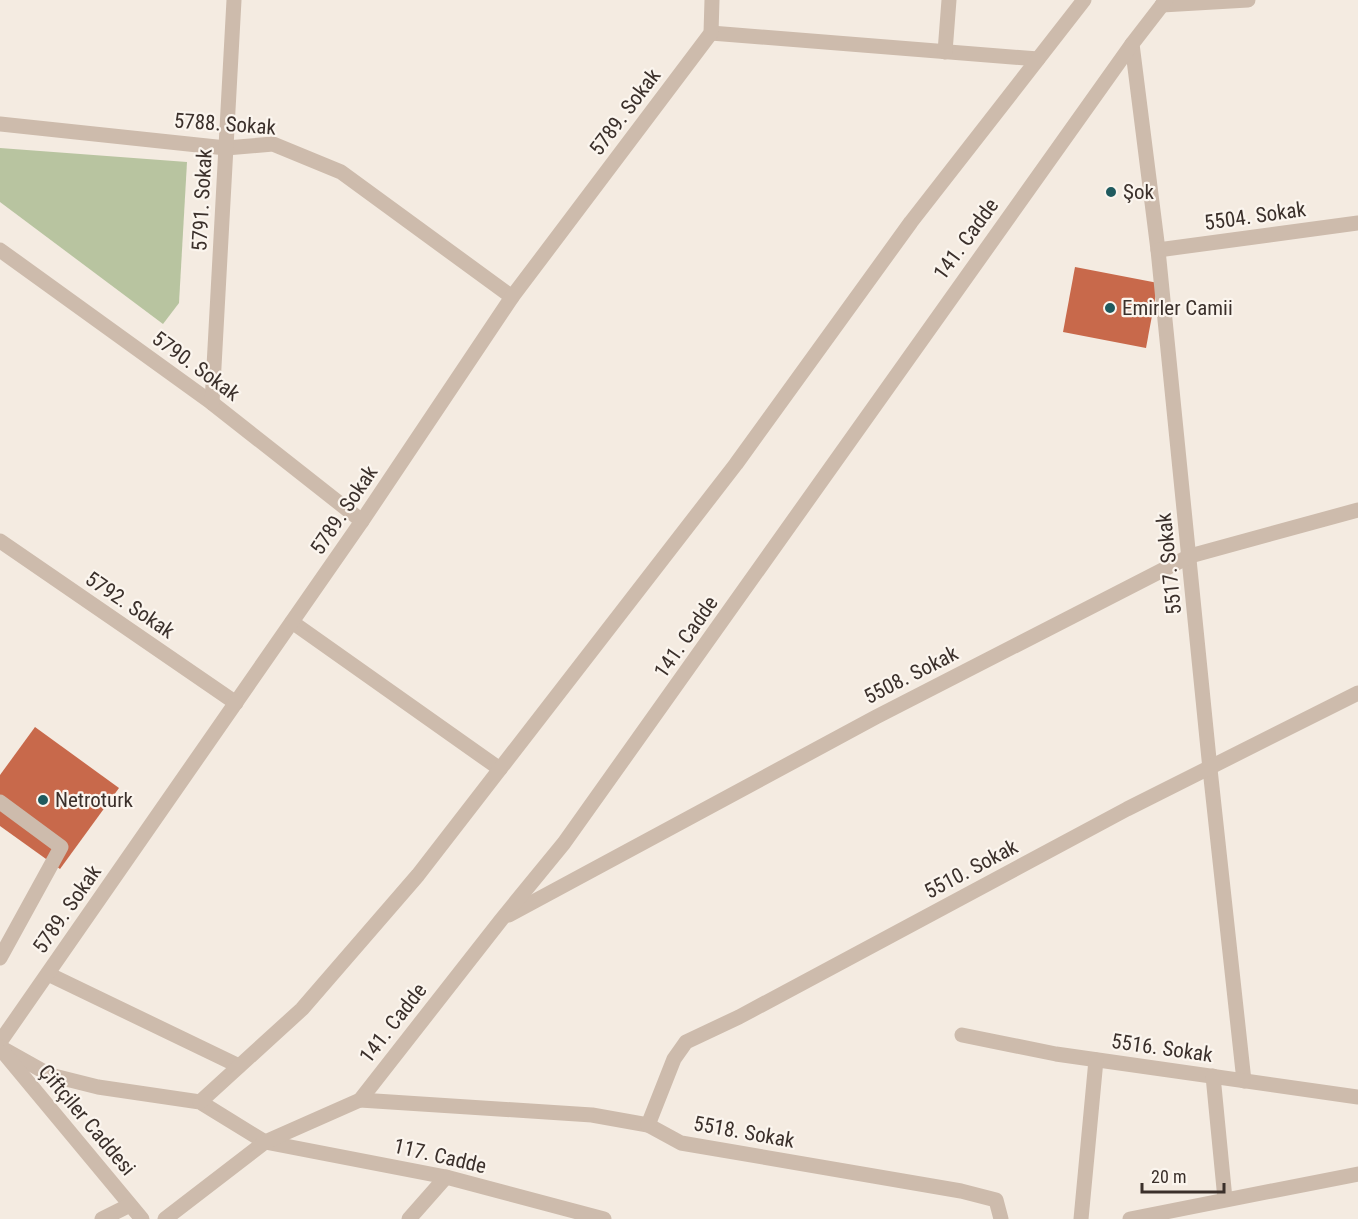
<svg xmlns="http://www.w3.org/2000/svg" width="1358" height="1219" viewBox="0 0 1358 1219" font-family="'Roboto Condensed',sans-serif">
<style>
.green{fill:#b8c4a0}
.building{fill:#c8694b}
.lines{fill:none;stroke-linecap:round;stroke-linejoin:round}
.minor{stroke:#cdbbac;stroke-width:15}
.poi-dot{fill:#1f5a5e;stroke:#fbf5ee;stroke-width:2}
.labels{text-anchor:middle;stroke-width:4.5;stroke-linejoin:round;paint-order:stroke}
.street-label{font-size:21px;fill:#3b302b;stroke:#fbf5ee}
.poi-label{font-size:21px;fill:#3b302b;stroke:#fbf5ee;text-anchor:start}
</style>
<rect width="100%" height="100%" fill="#f4ebe1"/>
<path class="green" d="M0 148 187 162 179 303 163 324 0 202Z"/>
<g class="building">
<path d="M1075 267 1158 283 1146 348 1063 332Z"/>
<path d="M35 727 119 788 60 869 0 826V775Z"/>
</g>
<g class="lines">
<g class="minor">
<path d="M1162 5 1248 0"/>
<path d="M711 33 1038 59"/>
<path d="M1132 44 1158 250 1210 769 1244 1081"/>
<path d="M945 52 949 0"/>
<path d="M0 124 226 148 273 144 341 172 512 297"/>
<path d="M0 250 212 403 362 521"/>
<path d="M1158 250 1358 223"/>
<path d="M212 403 234 0"/>
<path d="M0 541 236 703"/>
<path d="M292 622 500 769"/>
<path d="M0 802 61 847 0 958"/>
<path d="M509 915 876 717 1190 556 1358 510"/>
<path d="M48 974 239 1066"/>
<path d="M962 1035 1056 1054 1358 1097"/>
<path d="M0 1042 362 521 512 297 711 33 712 0"/>
<path d="M0 1047 50 1075 98 1087 200 1102 265 1142 446 1177 604 1219"/>
<path d="M4 1053 142 1219"/>
<path d="M1213 1076 1225 1199"/>
<path d="M360 1100 592 1115 648 1125 681 1143 961 1191 996 1200 1001 1219"/>
<path d="M200 1102 302 1009 418 875 736 464 911 222 1084 0"/>
<path d="M648 1125 674 1059 686 1042 739 1017 1127 809 1358 693"/>
<path d="M102 1219 130 1205"/>
<path d="M165 1219 265 1142 360 1100 501 920 564 843 1132 44 1166 0"/>
<path d="M409 1219 446 1177"/>
<path d="M1081 1219 1096 1060"/>
<path d="M1130 1219 1358 1174"/>
</g>
</g>
<g class="poi-dot">
<circle cx="1111" cy="192" r="6"/>
<circle cx="1110" cy="308" r="6"/>
<circle cx="43" cy="800" r="6"/>
</g>
<g class="labels">
<g class="street-label">
<text transform="translate(625 112) rotate(-53)" y="7">5789. Sokak</text>
<text transform="translate(225 124) rotate(4)" y="7">5788. Sokak</text>
<text transform="translate(202 200) rotate(-87)" y="7">5791. Sokak</text>
<text transform="translate(1255 216) rotate(-8)" y="7">5504. Sokak</text>
<text transform="translate(966 239) rotate(-54)" y="7">141. Cadde</text>
<text transform="translate(196 366) rotate(36)" y="7">5790. Sokak</text>
<text transform="translate(344 510) rotate(-56)" y="7">5789. Sokak</text>
<text transform="translate(1169 564) rotate(-96)" y="7">5517. Sokak</text>
<text transform="translate(130 605) rotate(34)" y="7">5792. Sokak</text>
<text transform="translate(686 637) rotate(-55)" y="7">141. Cadde</text>
<text transform="translate(911 675) rotate(-27)" y="7">5508. Sokak</text>
<text transform="translate(971 869) rotate(-28)" y="7">5510. Sokak</text>
<text transform="translate(67 909) rotate(-55)" y="7">5789. Sokak</text>
<text transform="translate(393 1023) rotate(-52)" y="7">141. Cadde</text>
<text transform="translate(1162 1048) rotate(8)" y="7">5516. Sokak</text>
<text transform="translate(87 1120) rotate(50)" y="7">Çiftçiler Caddesi</text>
<text transform="translate(744 1132) rotate(10)" y="7">5518. Sokak</text>
<text transform="translate(440 1156) rotate(13)" y="7">117. Cadde</text>
</g>
<g class="poi-label">
<text x="1123" y="199">Şok</text>
<text x="1122" y="315">Emirler Camii</text>
<text x="55" y="807">Netroturk</text>
</g>
</g>
<path d="M1142 1183v9h82v-9" fill="none" stroke="#3b302b" stroke-width="3"/>
<text x="1151" y="1183" font-size="18" fill="#3b302b" stroke="#fbf5ee" stroke-width="4.5" paint-order="stroke">20 m</text>
</svg>
